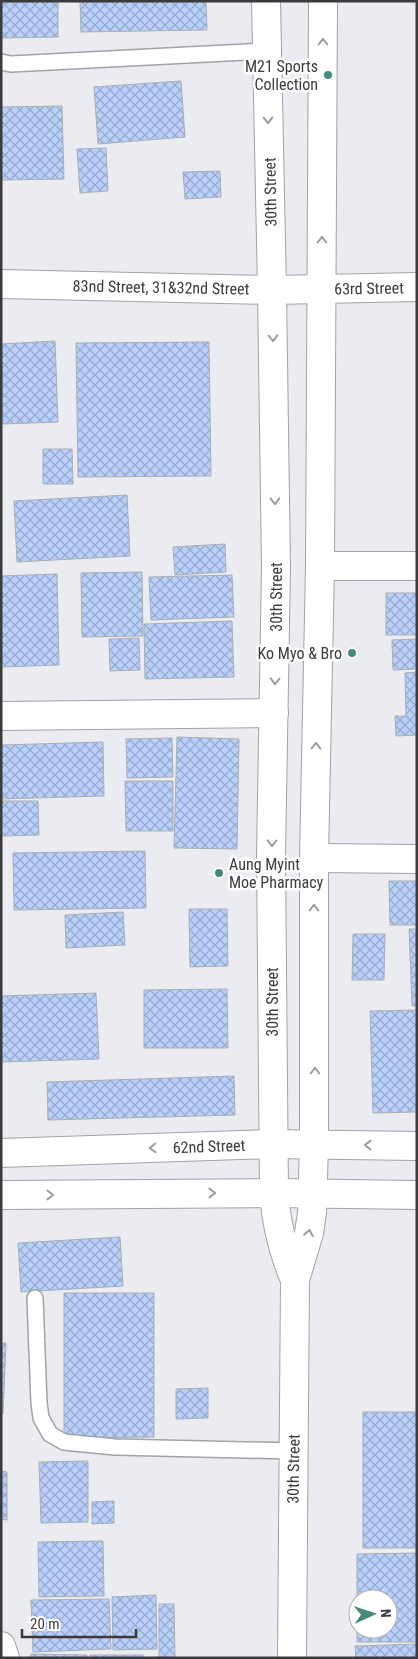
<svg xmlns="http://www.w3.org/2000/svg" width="418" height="1659" viewBox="0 0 418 1659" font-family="'Roboto Condensed',sans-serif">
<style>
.building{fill:url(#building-cross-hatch);stroke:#abaeb2;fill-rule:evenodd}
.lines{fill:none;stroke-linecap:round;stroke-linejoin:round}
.lane-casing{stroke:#a2a2a7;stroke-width:18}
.street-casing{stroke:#a2a2a7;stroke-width:30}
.secondary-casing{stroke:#a2a2a7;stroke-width:30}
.lane{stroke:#fff;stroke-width:15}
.street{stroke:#fff;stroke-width:28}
.secondary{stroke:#fff;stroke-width:28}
.oneway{stroke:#9d9d9e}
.poi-dot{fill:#46897d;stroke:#fff;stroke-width:2}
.labels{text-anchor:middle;stroke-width:5;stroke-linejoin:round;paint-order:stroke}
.poi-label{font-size:16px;fill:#3b3b3d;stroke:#fff;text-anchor:end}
.street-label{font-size:16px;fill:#3b3b3d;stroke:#fff}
</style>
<defs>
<pattern id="building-cross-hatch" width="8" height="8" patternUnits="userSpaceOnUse" patternTransform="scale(1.25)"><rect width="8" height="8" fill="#b8d0fb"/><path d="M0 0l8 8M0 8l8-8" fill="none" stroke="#97aacc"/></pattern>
</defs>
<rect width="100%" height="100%" fill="#ebecf1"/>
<g class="building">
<path d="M1 1H58V37L1 38Z"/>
<path d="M80 1H206L207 30 81 32Z"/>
<path d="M181 81 185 137 98 144 94 87Z"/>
<path d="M62 106 64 179 1 180V107Z"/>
<path d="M106 148 108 191 80 193 77 149Z"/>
<path d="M220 171 221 197 185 199 183 172Z"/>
<path d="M55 341 58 422 3 424 1 344Z"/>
<path d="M209 342 211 476 78 477 76 343Z"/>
<path d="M43 449H72L73 484H43Z"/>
<path d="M127 495 130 556 17 562 14 501Z"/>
<path d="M225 544 226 572 175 575 173 547Z"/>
<path d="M142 572 143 636 82 637 81 573Z"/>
<path d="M57 574 59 665 1 667V576Z"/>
<path d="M232 575 234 617 151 620 149 577Z"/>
<rect x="386" y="593" width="31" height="42"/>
<path d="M232 621 234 677 145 679 144 624Z"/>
<path d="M139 638 140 670 110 671 109 639Z"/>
<path d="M417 639V669L393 670 392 640Z"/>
<path d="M417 672V735L396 736 395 716H406L405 673Z"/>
<path d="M177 737 239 739 237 849 174 848Z"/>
<path d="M172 738 173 777 127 778 126 739Z"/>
<path d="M103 742 104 796 1 799V745Z"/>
<path d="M125 781H173V831H126Z"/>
<path d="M1 801H38L39 835 1 836Z"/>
<path d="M145 851 146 908 14 910 13 853Z"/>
<path d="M389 881H417V925H390Z"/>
<path d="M189 909H227L228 966 190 967Z"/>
<path d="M123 912 125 945 66 948 65 915Z"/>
<path d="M409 929H417V1006H412Z"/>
<path d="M353 934H385L384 980H352Z"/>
<path d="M227 989 228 1048H144V990Z"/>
<path d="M96 993 99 1059 1 1062V996Z"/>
<path d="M417 1010V1112L373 1113 370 1011Z"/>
<path d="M234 1076 235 1115 48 1120 47 1082Z"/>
<path d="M120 1237 123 1286 21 1292 18 1243Z"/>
<path d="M64 1293H154V1437L64 1438Z"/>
<path d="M1 1343H6L3 1414H1Z"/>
<path d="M208 1388V1418L176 1419V1389Z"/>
<rect x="363" y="1412" width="54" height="136"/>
<path d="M88 1461V1522L41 1523 39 1462Z"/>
<path d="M1 1471 7 1472V1520L1 1519Z"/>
<path d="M114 1501V1523L92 1524V1502Z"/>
<path d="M103 1541 104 1596 39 1597 38 1542Z"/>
<path d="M417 1553V1642H357V1554ZM358 1599H388V1629H358Z"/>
<path d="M156 1595 157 1649 113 1650 112 1597Z"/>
<path d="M109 1599 111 1649 33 1652 31 1600Z"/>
<path d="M159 1604H174L175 1658 159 1657Z"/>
<path d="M417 1644V1658H356L355 1646Z"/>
<path d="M31 1654 87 1655V1658H31Z"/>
<rect x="90" y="1655" width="53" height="3"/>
</g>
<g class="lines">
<defs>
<g id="lane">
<path d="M1 62 11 64 266 51"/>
<path d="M35 1298 39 1403 41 1418 50 1434 64 1442 115 1447 294 1451"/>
</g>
<g id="street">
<path d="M1 284 272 290 417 287"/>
<path d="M320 566H417"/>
<path d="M1 716 274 713"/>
<path d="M314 858 417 859"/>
<path d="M1 1646 5 1658"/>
</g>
<g id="secondary">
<path d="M266 1 272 290 276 567 271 856 274 1193C276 1223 283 1252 295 1280"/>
<path d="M1 1153 273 1144 417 1146"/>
<path d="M1 1195 274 1193 417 1195"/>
<path d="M292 1658 295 1280 309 1233 312 1213 314 1144V858L320 566 323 1"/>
</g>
</defs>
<use href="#lane" class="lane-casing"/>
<use href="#street" class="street-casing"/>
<use href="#secondary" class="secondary-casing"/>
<use href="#lane" class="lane"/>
<use href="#street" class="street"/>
<use href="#secondary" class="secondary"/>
</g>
<defs><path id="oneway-chevron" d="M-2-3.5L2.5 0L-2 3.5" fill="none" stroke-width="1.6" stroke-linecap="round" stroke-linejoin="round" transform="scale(1.25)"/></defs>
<g class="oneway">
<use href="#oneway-chevron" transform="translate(323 42) rotate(-90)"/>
<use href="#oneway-chevron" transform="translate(268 120) rotate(89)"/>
<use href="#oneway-chevron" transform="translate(322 240) rotate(-90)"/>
<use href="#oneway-chevron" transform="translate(273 338) rotate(89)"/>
<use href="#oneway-chevron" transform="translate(275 501) rotate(89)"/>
<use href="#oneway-chevron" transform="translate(275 681) rotate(91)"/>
<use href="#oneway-chevron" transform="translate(316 746) rotate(-89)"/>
<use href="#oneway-chevron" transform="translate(272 843) rotate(91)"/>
<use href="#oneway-chevron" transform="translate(314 908) rotate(-90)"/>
<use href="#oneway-chevron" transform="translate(315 1071) rotate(-90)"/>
<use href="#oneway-chevron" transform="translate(368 1145) rotate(-179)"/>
<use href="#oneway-chevron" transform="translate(153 1148) rotate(178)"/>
<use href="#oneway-chevron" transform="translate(212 1193)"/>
<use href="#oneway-chevron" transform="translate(50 1195)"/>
<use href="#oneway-chevron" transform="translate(309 1233) rotate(-79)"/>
</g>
<g class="poi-dot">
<circle cx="328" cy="75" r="5"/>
<circle cx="352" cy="653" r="5"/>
<circle cx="219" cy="873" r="5"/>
</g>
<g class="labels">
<g class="poi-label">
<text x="318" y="72">M21 Sports<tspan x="318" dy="18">Collection</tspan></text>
<text x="342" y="659">Ko Myo &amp; Bro</text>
<text x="229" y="870" text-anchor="start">Aung Myint<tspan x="229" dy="18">Moe Pharmacy</tspan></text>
</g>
<g class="street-label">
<text transform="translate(270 192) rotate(-91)" y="6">30th Street</text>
<text transform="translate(161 287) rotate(1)" y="6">83nd Street, 31&amp;32nd Street</text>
<text transform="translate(369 288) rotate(-1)" y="6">63rd Street</text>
<text transform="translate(276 597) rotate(-90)" y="6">30th Street</text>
<text transform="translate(272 1002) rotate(-90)" y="6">30th Street</text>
<text transform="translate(209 1146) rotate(-2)" y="6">62nd Street</text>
<text transform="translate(293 1469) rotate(-89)" y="6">30th Street</text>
</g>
</g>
<rect width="418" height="1659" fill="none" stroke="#3b3b3d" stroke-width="5"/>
<g transform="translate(373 1614) rotate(87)"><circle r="24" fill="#ffffff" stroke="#b1b1b1"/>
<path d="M0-4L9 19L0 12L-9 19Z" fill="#46897d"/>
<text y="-8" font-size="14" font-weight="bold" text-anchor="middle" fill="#3b3b3d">N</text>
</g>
<path d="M22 1629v8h114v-8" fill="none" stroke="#3b3b3d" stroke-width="2.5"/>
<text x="30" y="1629" font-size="15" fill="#3b3b3d" stroke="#ffffff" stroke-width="4" paint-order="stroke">20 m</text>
</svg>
